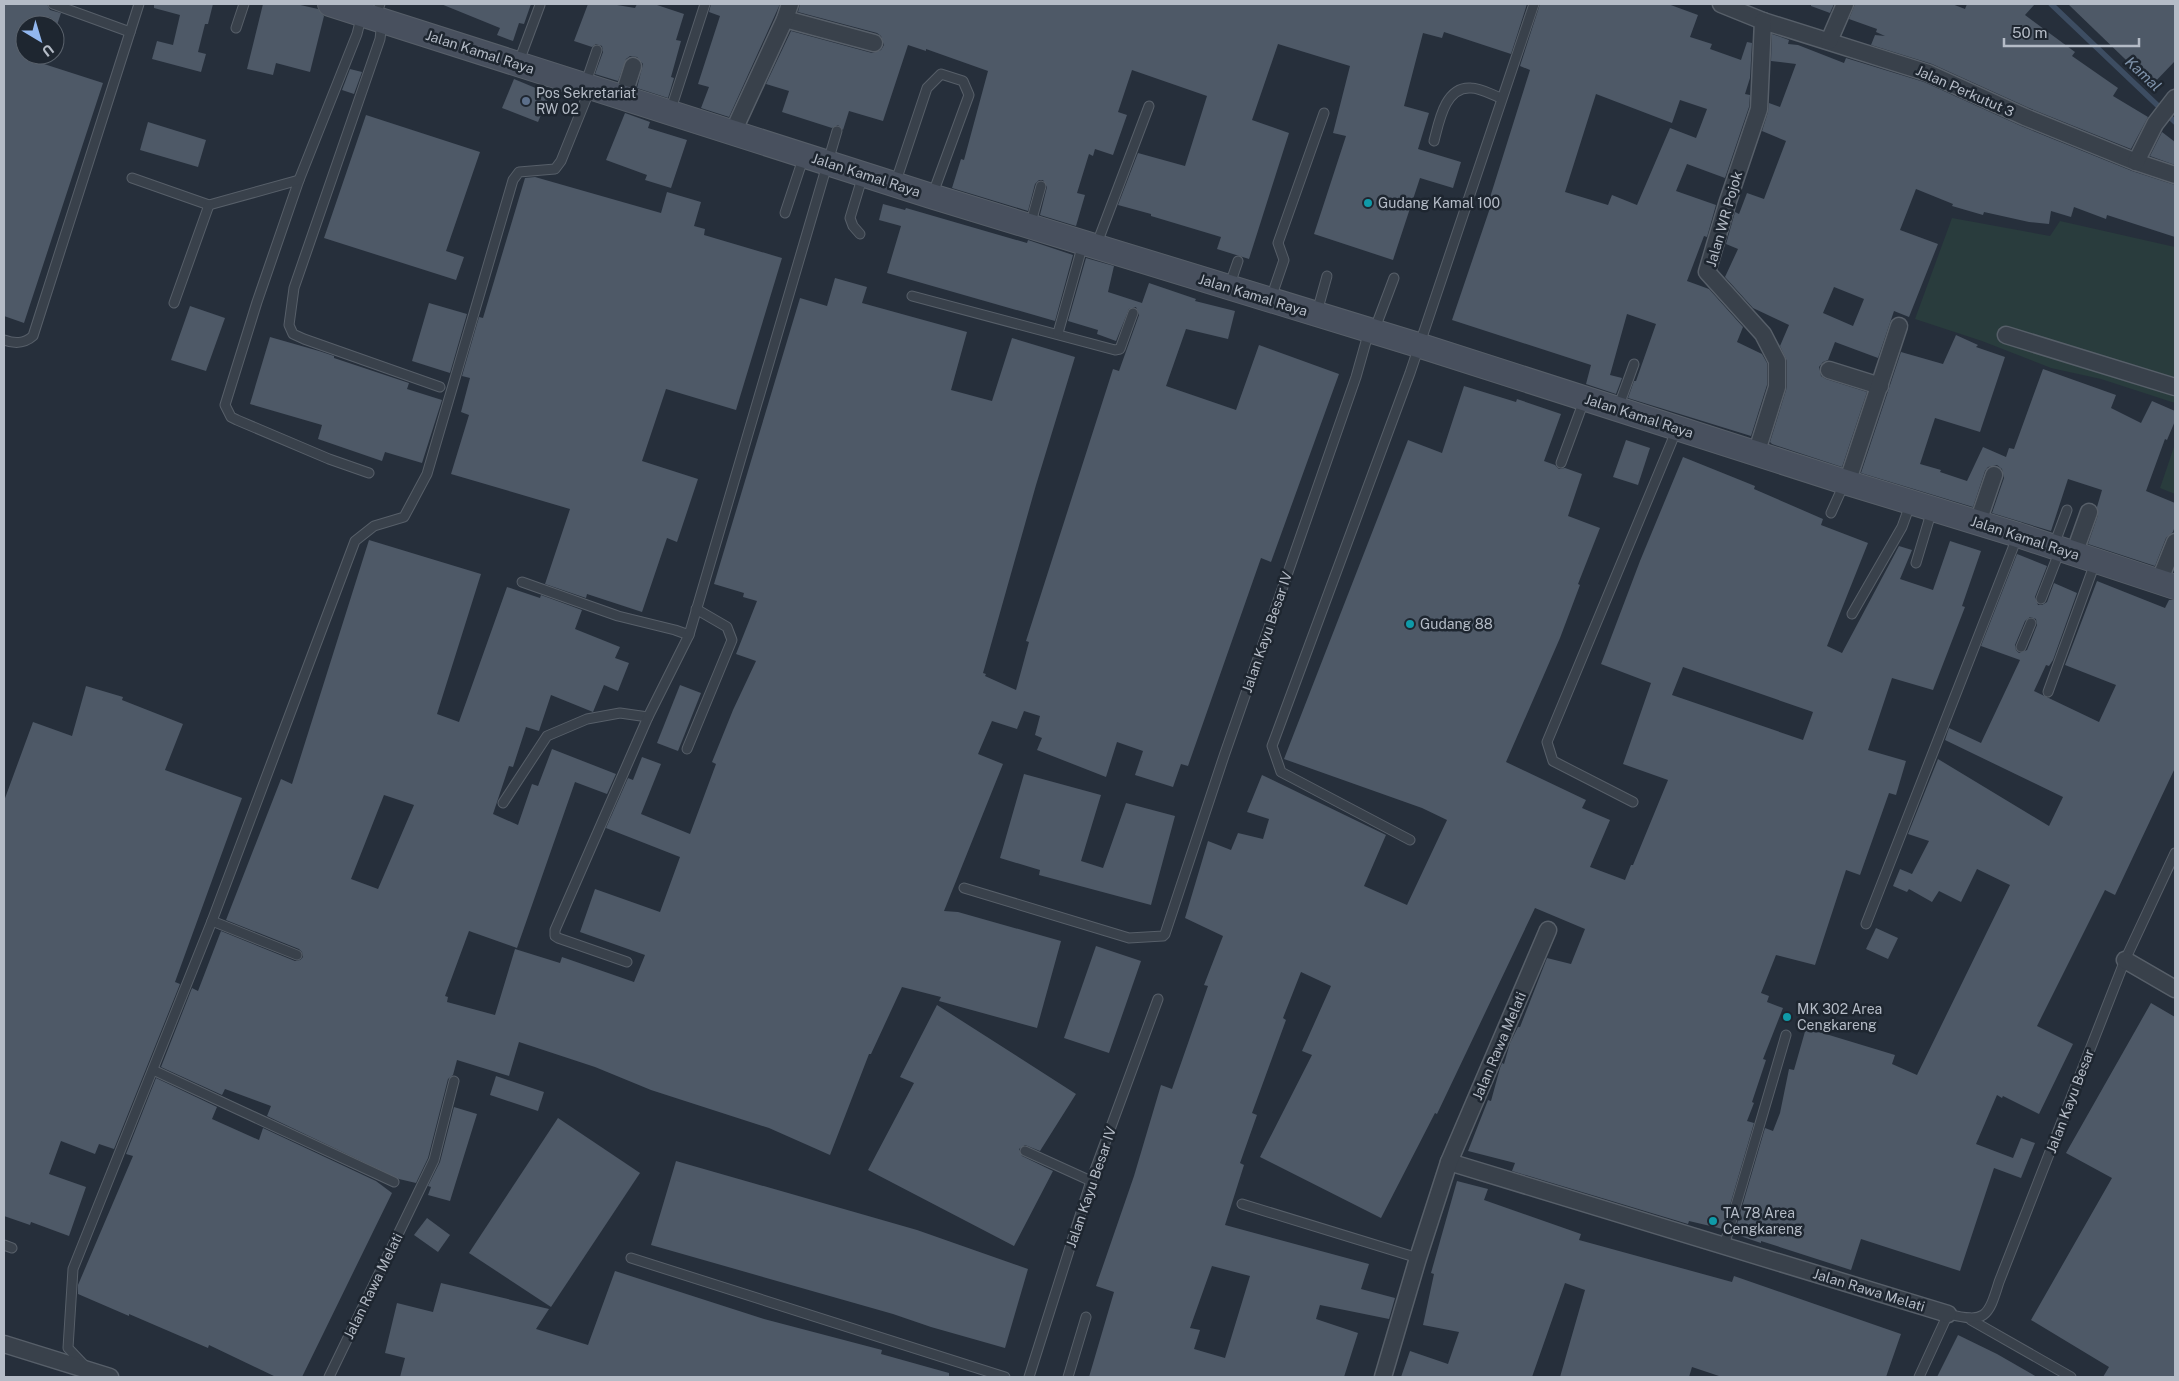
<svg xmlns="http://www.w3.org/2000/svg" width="2179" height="1381" viewBox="0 0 2179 1381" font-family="'Public Sans',sans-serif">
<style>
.green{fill:#293c3d}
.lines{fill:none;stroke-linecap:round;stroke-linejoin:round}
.stream{stroke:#3d4d62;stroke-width:5.5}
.building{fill:#4e5967;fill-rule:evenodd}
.lane-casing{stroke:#575f69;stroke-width:11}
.street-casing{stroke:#575f69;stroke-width:19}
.secondary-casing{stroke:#575f69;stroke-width:26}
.lane{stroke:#39414b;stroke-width:9}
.street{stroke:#39414b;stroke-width:16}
.secondary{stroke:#48505e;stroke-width:24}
.service-dot{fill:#5c6f8a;stroke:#1e2630;stroke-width:2}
.culture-dot{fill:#0f9aa8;stroke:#1e2630;stroke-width:2}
.labels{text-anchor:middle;stroke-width:5;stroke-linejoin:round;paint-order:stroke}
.street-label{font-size:14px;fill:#b5bcc7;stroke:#1e2630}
.poi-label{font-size:14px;fill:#b5bcc7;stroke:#1e2630;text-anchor:start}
.water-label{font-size:15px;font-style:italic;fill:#7f93ab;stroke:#1e2630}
</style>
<rect width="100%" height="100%" fill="#262f3b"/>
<g class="green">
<path d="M1952 218 2050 236 2060 221 2175 247V403L2101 379 2051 368 1982 341 1915 319Z"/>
<path d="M2175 444V494L2160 488Z"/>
</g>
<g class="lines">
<path class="stream" d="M2051 4 2175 122"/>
</g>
<g class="building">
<path d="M4 4H47L50 10 61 13 57 25H25V55H47L44 64 103 83 24 323 4 316Z"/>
<path d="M154 4H213L208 24H205L198 52 206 54 201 72 152 59 157 41 173 45 180 15 154 8Z"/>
<path d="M263 4H296L318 9 324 16 310 72 276 63 273 75 247 69Z"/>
<path d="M441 4H531L524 24 519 23 513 41 497 35 500 28Z"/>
<path d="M588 4H611L635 8 637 4H654L684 14 676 40 681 41 671 77 674 78 668 98 637 88 643 64 637 57 630 56 626 59 618 81 595 74 603 52 602 46 596 44 592 47 574 41Z"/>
<path d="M711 4H780L729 117 701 108 709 87 698 84 720 16 709 12Z"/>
<path d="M800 4H1527L1511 54 1444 32 1442 38 1423 33 1404 106 1429 113 1418 149 1461 162 1453 188 1420 178 1393 260 1314 234 1346 136 1333 133 1350 66 1278 44 1252 120 1289 133 1249 259 1217 249 1221 237 1151 216V214L1118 205 1138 153 1185 166 1207 96 1132 70 1118 112 1127 115 1113 155 1095 149 1093 156 1089 154 1077 193 1085 195 1076 226 1040 215 1047 187 1043 180H1039L1035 184 1028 211 952 188 961 159 964 160 988 71 926 49V51L908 45 883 121 849 111 843 130 838 125 832 128 782 112 789 91 766 84 791 31 872 53 881 50 884 45 881 36 877 33 798 12Z"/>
<path d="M1540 4H1668L1698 15 1690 37 1712 44 1710 49 1741 60 1747 42 1752 43 1750 78 1745 94 1750 95 1749 107 1725 178 1687 164 1676 191 1716 205 1707 237 1704 236 1687 281 1709 289 1743 327 1737 342 1762 354 1767 363V385L1751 436 1628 398 1634 381H1636L1656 324 1627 314 1610 375 1622 378 1616 394 1586 384 1591 365 1452 320 1490 208 1487 207 1530 70 1520 66ZM1596 94 1672 123 1680 100 1707 109 1696 138 1670 128 1637 205 1612 195 1608 205 1565 192Z"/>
<path d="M1811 4H1834L1830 13 1811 6Z"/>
<path d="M1855 4H1952L1965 9 1967 4H2035L2025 15 2075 52 2072 56 2118 88 2113 96 2148 117 2131 149 2029 108 1932 64 1871 45 1875 35 1885 36 1876 32 1877 29 1849 19Z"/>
<path d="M2068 4H2175V61L2152 85Z"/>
<path d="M1772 34 1789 40 1788 44 1798 45 1844 63 1846 58 1924 82 2021 126 2132 171 2175 185V237L2107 215 2106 219 2074 207 2071 217 2051 211 2049 224 2029 222 1984 212 1983 215 1952 206 1953 204 1916 189 1900 230 1938 244 1909 317 1894 311 1878 358 1835 342 1828 360 1823 362 1819 367 1821 376 1826 379 1867 392 1842 467 1772 444 1770 442 1787 387V361L1780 346 1789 325 1753 308 1725 277 1738 249 1726 244 1735 212 1739 214 1747 193 1764 199 1786 141 1762 131 1768 112 1769 103 1780 107 1796 64 1771 61ZM1834 287 1864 299 1853 326 1823 313Z"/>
<path d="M350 69 362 72 354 94 342 90Z"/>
<path d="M514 79 550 94 538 122 502 108Z"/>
<path d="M625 113 650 122 648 128 687 140 671 188 645 180 647 175 606 160Z"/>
<path d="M366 115 480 152 446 251 464 257 456 280 324 238Z"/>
<path d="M148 122 206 140 198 167 140 150Z"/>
<path d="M2162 132 2175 142V165L2150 156Z"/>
<path d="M535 177 661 213 667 192 701 202 694 226 705 229 704 235 782 258 736 410 666 389 642 461 698 479 677 542 667 538 642 612 587 594 586 598 545 584 570 509 451 474 469 415 461 412 470 378 462 376 479 317 483 318 525 178Z"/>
<path d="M883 204 905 210 906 208 1027 243 1028 240 1073 255 1055 321 887 273 901 226 879 220Z"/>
<path d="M1086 258 1114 266 1108 292 1142 303 1149 283 1196 299 1195 301 1235 311 1228 339 1186 329 1166 386 1236 410 1259 345 1339 374 1271 562 1261 558 1188 766 1181 764 1173 787 1135 775 1143 751 1117 742 1106 777 1037 750 1042 738 1035 735 1040 716 1024 711 1017 729 992 721 978 754 1003 764 944 911 958 912 1061 941 1037 1028 939 1001 941 997 902 987 871 1054H869L830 1155 769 1128 651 1090 595 1067 519 1042 509 1076 457 1060 453 1075 448 1079 428 1158 416 1183 399 1179 267 1116 271 1106 225 1089 222 1095 161 1067 192 988 198 991 221 931 295 961 300 960 303 957 302 952 299 949 226 920 281 779 292 784 369 540 481 574 437 714 459 722 507 587 540 598 541 595 582 610 575 629 620 647 615 658 629 663 618 691 604 685 593 712 551 695 539 731 526 727 513 767 509 766 493 814 518 825 532 784 538 786 552 749 616 774 607 794 575 782 517 948 469 931 445 996 448 997 447 1002 495 1015 515 949 560 963 562 957 634 982 645 955 580 932 595 889 660 912 680 857 606 828 628 778 633 780 642 757 661 764 641 814 690 834 716 764 712 762 733 710 756 661 736 654 757 601 743 597 744 593 714 584 800 298 827 306 835 278 867 287 862 303 967 332 951 390 992 401 1012 338 1075 357 1036 485 983 673 986 674 985 676 1016 690 1029 642 1026 641 1113 369 1119 371 1139 315 1136 307 1129 309 1116 341 1097 334 1098 330 1068 321ZM384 795 414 805 378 889 351 879Z"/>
<path d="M429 303 467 314 450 373 412 361Z"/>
<path d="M190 306 225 318 206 371 171 360Z"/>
<path d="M1956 335 1978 345 1976 347 2005 357 1980 432 1935 418 1920 464 1941 470 1940 472 1967 481 1983 447 2006 457 2009 448 2014 449 2043 369 2116 395 2111 408 2141 423 2152 401 2175 411V421L2167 440 2165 439 2146 491 2175 503V526L2173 532 2166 538 2155 566 2088 544 2098 515 2097 507 2102 490 2068 479 2051 531 1992 513 2004 478 2002 469 1997 465 1988 467 1985 471 1973 507 1861 473 1901 352 1943 364Z"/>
<path d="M270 337 319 351 334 356V358L409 383 407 389 442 400 422 463 385 452 382 461 318 439 322 425 250 404Z"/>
<path d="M1464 386 1516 402 1517 399 1561 414 1544 461 1555 465 1559 469 1565 468 1582 474 1568 516 1600 528 1578 584 1580 585 1560 638 1506 762 1586 800 1582 808 1610 820 1590 867 1625 880 1631 865H1633L1668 780 1623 764 1651 683 1601 664 1640 561 1683 457 1755 486 1754 489 1823 519 1821 525 1868 543 1827 646 1842 653 1899 546 1912 550 1900 579 1933 590 1950 541 1981 551 1962 606 1965 607 1933 690 1892 678 1868 750 1906 761 1896 795 1889 793 1860 875 1846 870 1815 965 1776 955 1761 993 1769 996 1767 1002 1783 1008 1763 1059 1766 1060 1752 1102 1754 1103 1747 1121 1754 1123 1723 1229 1689 1221 1688 1224 1512 1171 1515 1163 1468 1151 1488 1100 1491 1101 1500 1068 1502 1063 1504 1064 1510 1043 1518 1027H1520L1547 958 1571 964 1585 929 1535 908 1437 1114 1435 1113 1381 1218 1260 1157 1312 1055 1302 1051 1331 986 1301 972 1283 1018 1286 1020 1252 1113 1257 1115 1240 1163 1244 1165 1225 1225 1369 1264 1361 1289 1395 1298 1389 1319 1320 1305 1316 1319 1358 1333 1344 1377H1089L1114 1292 1096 1286 1134 1176 1161 1085 1172 1089 1208 986 1204 985 1223 936 1185 918 1208 841 1231 850 1238 833 1263 839 1269 819 1247 812 1262 775 1386 835 1364 886 1407 905 1447 820 1422 808 1284 759 1408 440 1442 453ZM1683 667 1813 712 1803 740 1672 695ZM1212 1266 1250 1276 1225 1358 1194 1349 1200 1330 1190 1328Z"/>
<path d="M1626 440 1650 448 1638 485 1613 477Z"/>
<path d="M2017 554 2047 566 2035 597 2038 605H2042L2047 602 2054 583 2077 593 2053 660 2049 666 2046 665 2034 691 2099 722 2116 685 2065 665 2097 581 2165 608 2169 600H2175V768L2115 895 2105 890 2037 1026 2073 1044 2039 1114 2003 1096 2002 1098 1997 1095 1976 1144 2013 1158 2021 1138 2035 1143 2021 1178 1994 1168 1960 1271 1861 1239 1851 1270 1761 1241V1243L1740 1236 1741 1233 1735 1231 1765 1128 1773 1131 1780 1113 1789 1069 1794 1070 1806 1028 1895 1055 1892 1064 1917 1075 2010 885 1977 869 1961 902 1939 891 1932 902 1909 889 1907 892 1893 886 1900 869 1912 874 1929 841 1908 834 1938 759 2049 826 2063 797 1945 740 1949 728 1981 743 2020 660 1981 646ZM2030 617 2036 619 2037 625 2027 650 2019 653 2016 650 2015 645 2025 621Z"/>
<path d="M680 685 701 693 678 751 657 743Z"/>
<path d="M86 686 123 697 122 700 183 724 165 770 242 798 175 982 180 984 114 1149 99 1144 95 1154 61 1141 49 1174 86 1187 69 1236 31 1222 30 1225 4 1216V801L33 722 72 736Z"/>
<path d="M1024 774 1101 795 1081 861 1103 868 1126 803 1175 816 1151 905 1039 875 1040 870 1000 858Z"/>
<path d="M1876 928 1898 938 1888 959 1866 949Z"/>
<path d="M1096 946 1141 961 1109 1053 1064 1038Z"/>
<path d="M2151 1003 2175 1017V1377H2103L2109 1367 2031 1320 2112 1178 2066 1153Z"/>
<path d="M937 1005 1076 1094 1040 1151 1025 1145 1019 1149 1022 1156 1053 1171 1014 1246 868 1170 914 1083 900 1077Z"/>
<path d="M496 1076 544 1092 538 1111 490 1095Z"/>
<path d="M156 1078 217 1107 212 1119 259 1140 263 1128 376 1181 392 1193 302 1377H276L209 1345 208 1348 129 1314V1316L78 1294V1285L133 1156 126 1154Z"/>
<path d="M454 1107 477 1114 450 1201 428 1195 431 1187 428 1186 440 1162Z"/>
<path d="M558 1118 640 1173 551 1307 469 1253Z"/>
<path d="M676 1161 917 1230 1028 1269 1005 1348 931 1327 893 1314 651 1245Z"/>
<path d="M1457 1181 1488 1189 1484 1200 1581 1234 1579 1240 1732 1282 1734 1276 1901 1334 1886 1377H1722L1692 1367 1689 1377H1560L1585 1290 1565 1283 1532 1377H1401L1410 1351 1448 1364 1459 1332 1423 1325 1434 1274 1431 1273Z"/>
<path d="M427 1218 450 1235 438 1252 414 1235Z"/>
<path d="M615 1271 764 1319 882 1350 881 1354 949 1373V1377H400L405 1358 385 1353 397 1303 433 1312 441 1283 549 1309 536 1329 588 1345Z"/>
<path d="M1958 1335 1997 1354 2037 1377H1937Z"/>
</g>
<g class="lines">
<defs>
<g id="lane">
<path d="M53 4 130 32"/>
<path d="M362 14 357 34 299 180 257 302 225 405 231 417 237 420 329 459 369 473"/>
<path d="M375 18 380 4"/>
<path d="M382 21 380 39 294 288 289 325 293 334 304 339 440 387"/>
<path d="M236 28 244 4"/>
<path d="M518 64 540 5"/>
<path d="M585 85 597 50"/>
<path d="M670 112 705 4"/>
<path d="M1434 141C1439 122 1445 86 1471 88 1481 88 1492 95 1501 98"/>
<path d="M132 178 209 205 299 180"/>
<path d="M895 184 927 88 941 74 963 81 969 95 932 196"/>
<path d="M785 213 804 156"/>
<path d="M1030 226 1041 186"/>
<path d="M860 234 853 226 850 218 863 175"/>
<path d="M1096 246 1149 106"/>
<path d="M1229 287 1238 261"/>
<path d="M912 296 1115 350 1120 349 1133 313"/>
<path d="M1271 298 1284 260 1278 243 1324 113"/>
<path d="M174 303 209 205"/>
<path d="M1317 312 1327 276"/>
<path d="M1374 331 1394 278"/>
<path d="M1058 333 1083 244"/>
<path d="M4 340C15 344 24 344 33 336L139 4"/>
<path d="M1618 408 1634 364"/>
<path d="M1561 463 1585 398"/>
<path d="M1831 513 1844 484"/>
<path d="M2054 545 2067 510"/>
<path d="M1916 563 1932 510"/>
<path d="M522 582 618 616 675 630 689 635"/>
<path d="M2041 599 2060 550"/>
<path d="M1852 614 1902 527 1911 502"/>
<path d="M2021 647 2031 623"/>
<path d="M2048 692 2095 563"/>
<path d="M687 749 732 640 727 627 696 609"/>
<path d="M1633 802 1553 761 1547 742 1677 429"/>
<path d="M503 803 547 736 587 719 620 713 648 717"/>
<path d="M1410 840 1281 772 1272 746 1410 373 1534 4"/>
<path d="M964 888 1129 938 1163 936 1165 934 1224 756 1356 377 1369 331"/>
<path d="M212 921 297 955"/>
<path d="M1866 924 2018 535"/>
<path d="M627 962 558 938 555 936V930L648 717 689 635 837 131"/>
<path d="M153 1070 394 1182"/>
<path d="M1025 1151 1091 1181"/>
<path d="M1242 1204 1418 1258"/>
<path d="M4 1245 12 1248"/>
<path d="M1724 1246 1786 1035"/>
<path d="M631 1258 1005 1377"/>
<path d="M1971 1320 2071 1377"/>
<path d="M86 1367 68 1348 73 1269 212 921 355 541 374 526 404 517 427 474 513 180 519 172 555 169 561 161 590 89"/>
<path d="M329 1377 434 1160 454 1081"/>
<path d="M1029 1377 1091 1181 1158 999"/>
<path d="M1068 1377 1086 1317"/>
<path d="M1919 1377 1948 1314C1985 1323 1988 1318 1999 1282L2125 960 2175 853"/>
</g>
<g id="street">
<path d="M1721 4 1763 21 1928 73 2025 117 2136 162 2175 175"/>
<path d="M785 19 874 43"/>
<path d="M1829 41 1845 4"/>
<path d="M623 97 633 66"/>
<path d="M733 132 785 19 790 4"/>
<path d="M2136 162 2155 124 2175 98"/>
<path d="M2006 335 2175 387"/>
<path d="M1829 370 1880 386"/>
<path d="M1756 454 1777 387V361L1763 334 1707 272 1728 201 1759 109 1763 21"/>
<path d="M1847 483 1899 326"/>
<path d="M1978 522 1994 475"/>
<path d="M2074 554 2089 512"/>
<path d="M2159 582 2175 542"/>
<path d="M2125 960 2175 989"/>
<path d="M1449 1162 1948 1314"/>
<path d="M4 1344 110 1377"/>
<path d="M1383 1377 1418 1258 1449 1162 1548 930"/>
</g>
<path id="secondary" d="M330 4 931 196 1418 345 1845 482 2018 535 2175 587"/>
</defs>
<use href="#lane" class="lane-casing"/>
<use href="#street" class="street-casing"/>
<use href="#secondary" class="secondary-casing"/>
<use href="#lane" class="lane"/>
<use href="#street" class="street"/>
<use href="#secondary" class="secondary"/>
</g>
<circle class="service-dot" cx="526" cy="101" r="5"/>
<g class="culture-dot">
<circle cx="1368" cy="203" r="5"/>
<circle cx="1410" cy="624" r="5"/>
<circle cx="1787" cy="1017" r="5"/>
<circle cx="1713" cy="1221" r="5"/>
</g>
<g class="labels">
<g class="street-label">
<text transform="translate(480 52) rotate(18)" y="5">Jalan Kamal Raya</text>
<text transform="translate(1965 91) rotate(24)" y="5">Jalan Perkutut 3</text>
<text transform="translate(866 175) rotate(18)" y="5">Jalan Kamal Raya</text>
<text transform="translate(1724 219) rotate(-74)" y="5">Jalan WR Pojok</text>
<text transform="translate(1253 295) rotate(17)" y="5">Jalan Kamal Raya</text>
<text transform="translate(1639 416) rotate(18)" y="5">Jalan Kamal Raya</text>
<text transform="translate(2025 538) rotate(18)" y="5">Jalan Kamal Raya</text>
<text transform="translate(1267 632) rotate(-71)" y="5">Jalan Kayu Besar IV</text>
<text transform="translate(1499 1046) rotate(-67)" y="5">Jalan Rawa Melati</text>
<text transform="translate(2070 1101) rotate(-69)" y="5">Jalan Kayu Besar</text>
<text transform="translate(1091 1187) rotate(-71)" y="5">Jalan Kayu Besar IV</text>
<text transform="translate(373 1286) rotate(-64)" y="5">Jalan Rawa Melati</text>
<text transform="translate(1869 1290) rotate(17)" y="5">Jalan Rawa Melati</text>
</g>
<g class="poi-label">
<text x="536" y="98">Pos Sekretariat<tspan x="536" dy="16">RW 02</tspan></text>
<text x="1378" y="208">Gudang Kamal 100</text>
<text x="1420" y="629">Gudang 88</text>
<text x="1797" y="1014">MK 302 Area<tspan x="1797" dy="16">Cengkareng</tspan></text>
<text x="1723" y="1218">TA 78 Area<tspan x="1723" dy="16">Cengkareng</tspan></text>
</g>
<g class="water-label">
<text transform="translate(2143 74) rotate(43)" y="5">Kamal</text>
</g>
</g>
<rect width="2179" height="1381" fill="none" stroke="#b5bcc7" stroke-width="10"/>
<g transform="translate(40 40) rotate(142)"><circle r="24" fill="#1e2630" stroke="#5a626c"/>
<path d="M0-4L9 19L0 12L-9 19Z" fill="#92b7ef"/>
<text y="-8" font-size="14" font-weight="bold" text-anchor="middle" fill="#b5bcc7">U</text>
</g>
<path d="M2004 38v8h135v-8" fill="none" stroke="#b5bcc7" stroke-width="2.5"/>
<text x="2012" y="38" font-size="15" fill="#b5bcc7" stroke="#1e2630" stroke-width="4" paint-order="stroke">50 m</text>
</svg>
